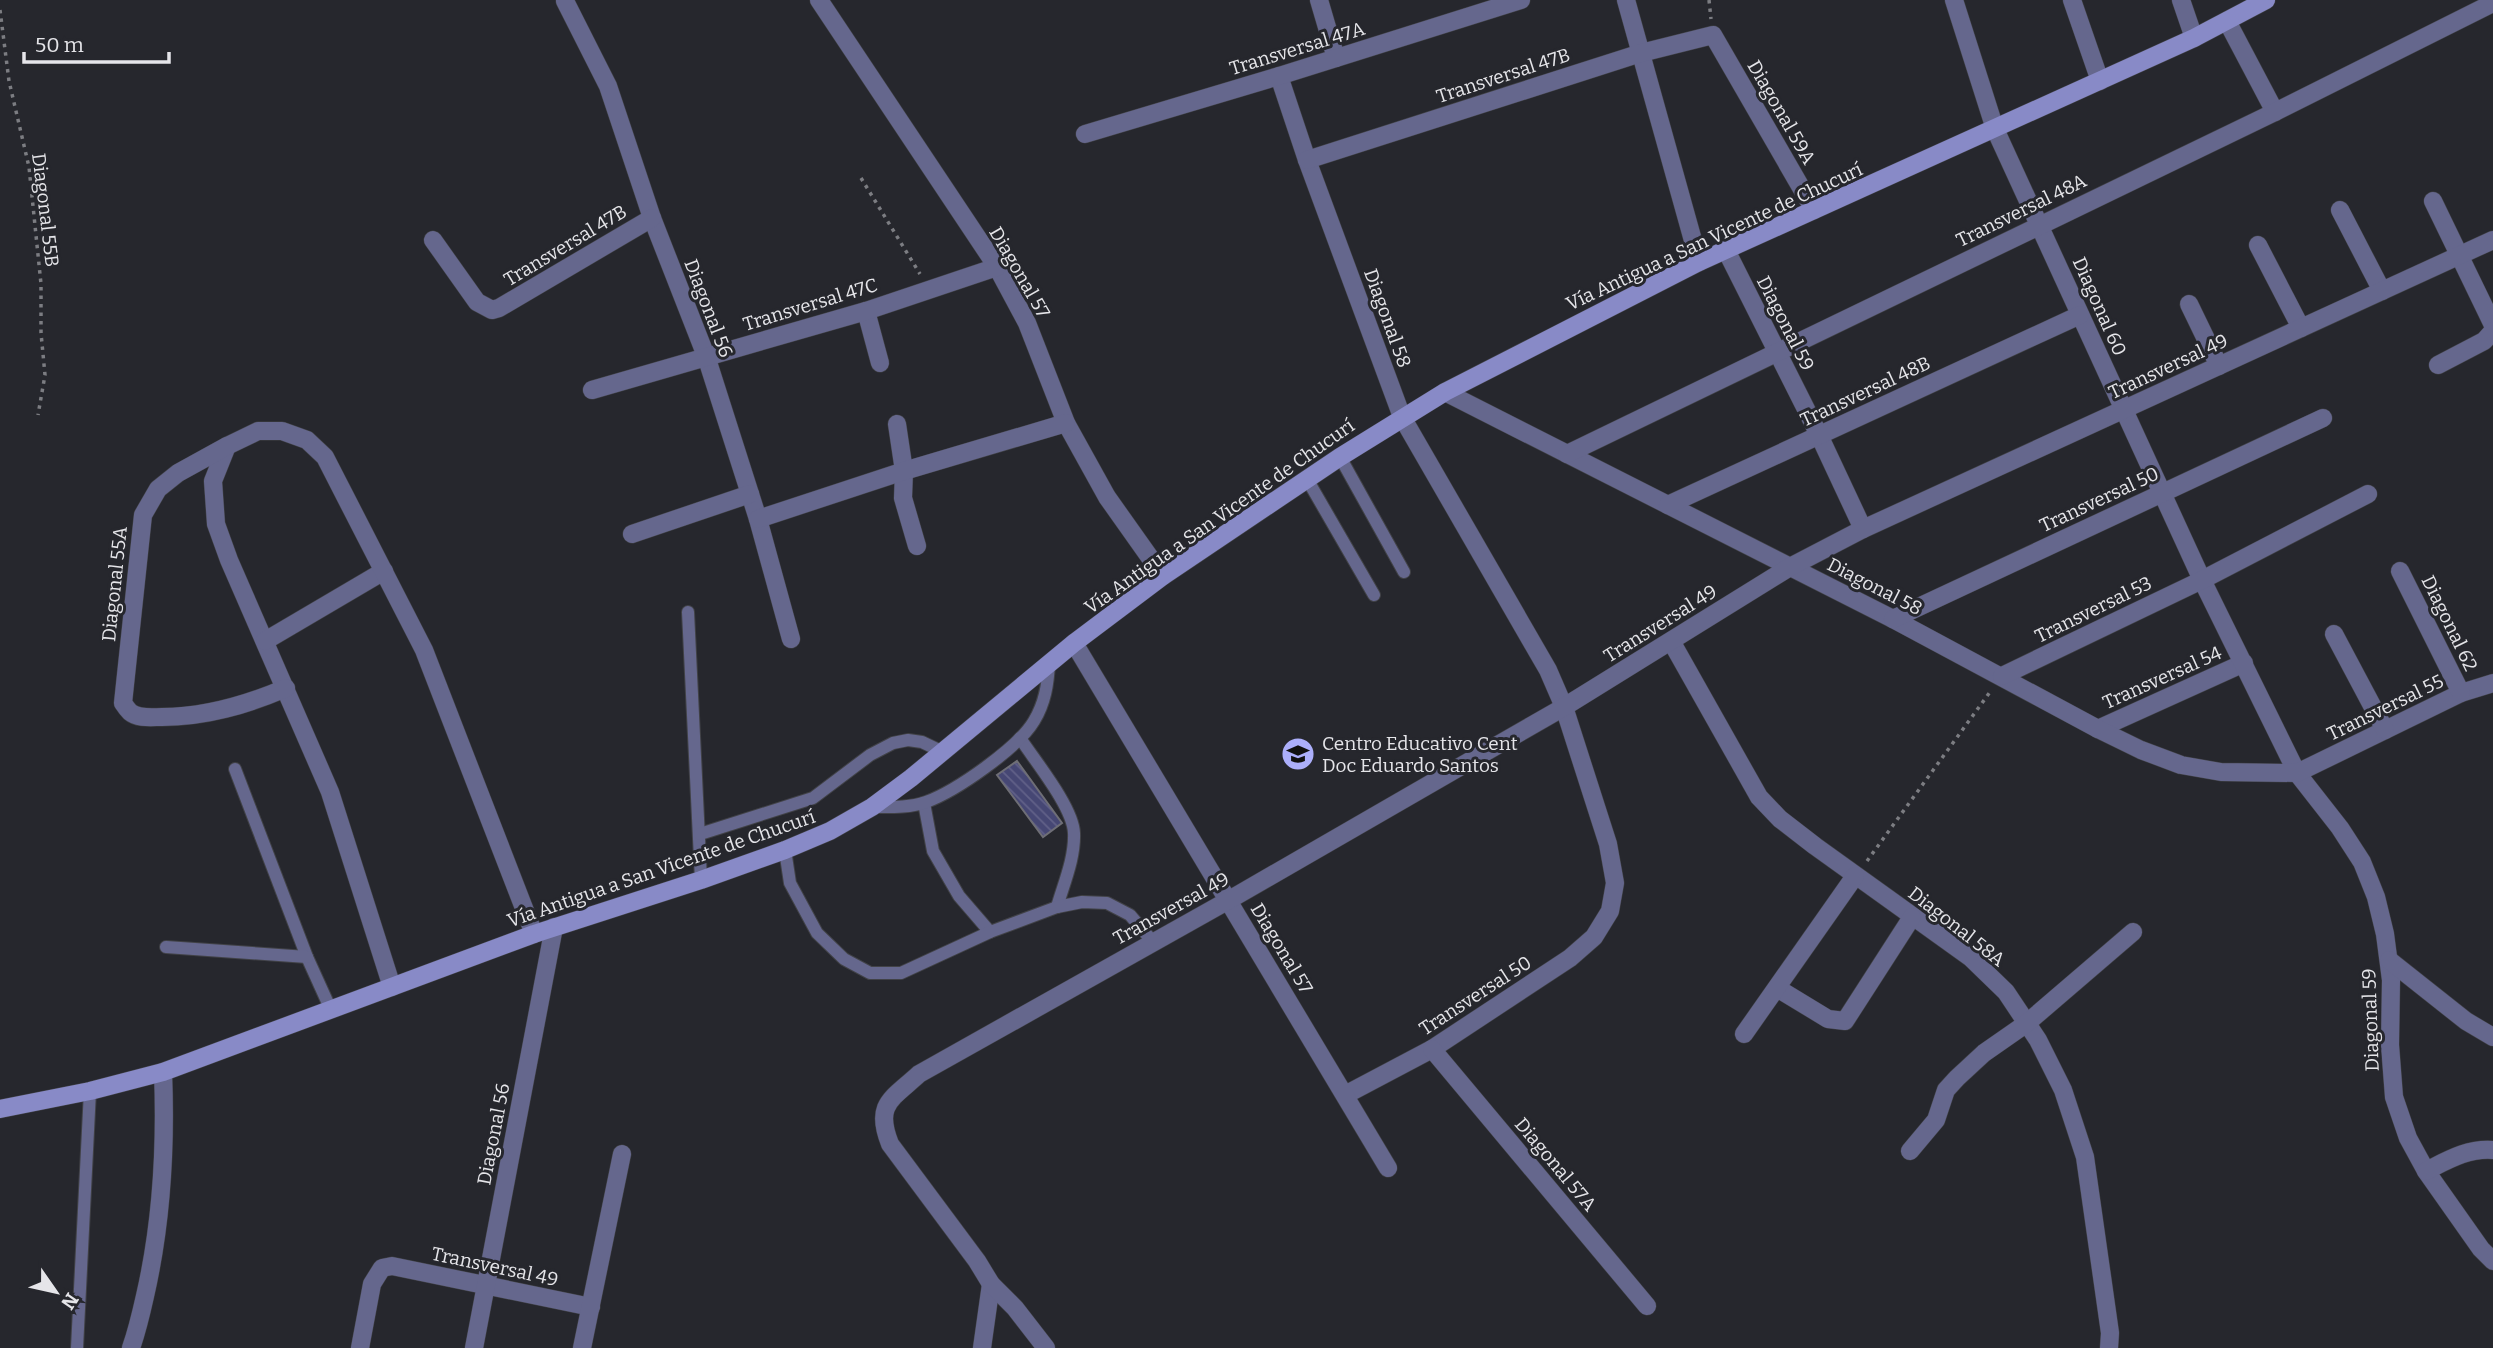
<svg xmlns="http://www.w3.org/2000/svg" width="2493" height="1348" viewBox="0 0 2493 1348" font-family="Bitter,serif">
<style>
.building{fill:url(#building-back-hatch);stroke:#6e6e76;stroke-width:2}
.lines{fill:none;stroke-linecap:round;stroke-linejoin:round}
.service-casing{stroke:#414247;stroke-width:14}
.pedestrian-casing{stroke:#414247;stroke-width:19}
.minor-casing{stroke:#414247;stroke-width:19}
.secondary-casing{stroke:#414247;stroke-width:19}
.path{stroke:#7c7d82;stroke-width:3.5;stroke-dasharray:3.5 5;stroke-linecap:butt}
.service{stroke:#65678d;stroke-width:12}
.pedestrian{stroke:#65678d;stroke-width:18}
.minor{stroke:#65678d;stroke-width:18}
.secondary{stroke:#888ac7;stroke-width:18}
.labels{text-anchor:middle;stroke-width:6;stroke-linejoin:round;paint-order:stroke}
.street-label{font-size:19px;fill:#e5e5e9;stroke:#26272d}
.poi-label{font-size:19px;fill:#e5e5e9;stroke:#26272d;text-anchor:start}
</style>
<defs>
<pattern id="building-back-hatch" width="6" height="6" patternUnits="userSpaceOnUse" patternTransform="scale(1.75)"><rect width="6" height="6" fill="#464774"/><path d="M-1 5l2 2M0 0l6 6M5-1l2 2" fill="none" stroke="#616188"/></pattern>
</defs>
<rect width="100%" height="100%" fill="#26272d"/>
<path class="building" d="M1017 761 1062 823 1043 837 997 775Z"/>
<g class="lines">
<defs>
<g id="service">
<path d="M1340 457 1404 572"/>
<path d="M1307 479 1374 595"/>
<path d="M688 612 701 880"/>
<path d="M1020 738C1035 761 1073 807 1074 833 1075 858 1064 883 1057 907"/>
<path d="M235 769 307 957 331 1010"/>
<path d="M924 803 933 851 959 896 990 932"/>
<path d="M872 807C890 807 909 808 926 802 956 791 1018 748 1034 721 1045 703 1048 684 1049 663"/>
<path d="M700 834 813 798 870 755 893 743 908 740 922 742 943 752"/>
<path d="M785 850 790 883 817 933 844 959 870 973H901L990 932 1057 907 1082 902 1107 903 1130 915 1153 942"/>
<path d="M166 947 307 957"/>
<path d="M77 1348 90 1091"/>
</g>
<path id="pedestrian" d="M2098 729 2244 663"/>
<g id="minor">
<path d="M819 0 997 267 1027 323 1066 423 1107 497 1163 576"/>
<path d="M1319 0 1336 58"/>
<path d="M1626 0 1699 262"/>
<path d="M1954 0 1995 129 2202 580 2297 773 2340 828 2362 862 2376 897 2385 934 2391 980 2390 1045 2394 1097 2408 1138 2426 1171 2481 1249 2493 1261"/>
<path d="M2072 0 2100 81"/>
<path d="M2181 0 2194 38"/>
<path d="M565 1 608 86 652 218 706 356 758 519 791 639"/>
<path d="M2227 21 2275 112"/>
<path d="M1279 76 1307 160 1402 417 1548 670 1564 707 1608 844 1615 883 1610 911 1594 937 1570 958 1432 1049 1345 1095"/>
<path d="M1085 134 1279 76 1521 0"/>
<path d="M1307 160 1641 53 1713 35 1814 210"/>
<path d="M2433 201 2493 325"/>
<path d="M2340 210 2382 291"/>
<path d="M433 240 477 302 492 310 499 308 652 218"/>
<path d="M2258 245 2301 328"/>
<path d="M1726 250 1819 435 1863 529"/>
<path d="M2189 304 2219 366"/>
<path d="M866 311 880 363"/>
<path d="M2438 365 2484 341 2493 331"/>
<path d="M592 390 866 311 997 267"/>
<path d="M1445 392 1893 619 2098 729 2141 750 2181 765 2221 772 2297 773 2461 693 2493 683"/>
<path d="M897 424 904 471 903 498 917 546"/>
<path d="M227 446 213 481 216 524 229 560 330 792 392 987"/>
<path d="M1567 454 2275 112 2493 3"/>
<path d="M1668 505 2080 315"/>
<path d="M758 519 904 471 1066 423"/>
<path d="M632 534 750 494"/>
<path d="M2400 571 2461 693"/>
<path d="M1893 619 2323 418"/>
<path d="M2334 634 2385 730"/>
<path d="M265 641 384 571"/>
<path d="M1671 641 1759 797 1780 819 1815 846 1971 958 2006 992 2038 1040 2063 1090 2085 1157 2110 1333 2109 1348"/>
<path d="M1074 643 1388 1168"/>
<path d="M2002 676 2202 580 2368 494"/>
<path d="M286 688C246 705 206 717 162 717 152 717 138 719 130 712 127 709 125 706 123 703L143 515 158 489 178 473 227 446 258 431H282L307 440 325 457 424 650 534 934"/>
<path d="M2389 960 2466 1021 2493 1037"/>
<path d="M1777 988 1828 1019 1845 1021 1912 917"/>
<path d="M1744 1034 1855 876"/>
<path d="M1432 1049 1647 1306"/>
<path d="M1910 1151 1936 1120 1946 1090 1957 1078 1984 1053 2027 1023 2133 932"/>
<path d="M2426 1171C2448 1160 2468 1148 2493 1150"/>
<path d="M131 1348C137 1331 141 1314 145 1296 162 1222 166 1147 163 1072"/>
<path d="M360 1348 372 1284 382 1268 392 1266 591 1307"/>
<path d="M474 1348 554 927"/>
<path d="M582 1348 622 1154"/>
<path d="M982 1348 991 1284"/>
<path d="M1046 1348 1015 1308 991 1284 977 1261 890 1144C874 1104 892 1099 919 1074L1229 900 1489 750 1564 707 1790 567 1863 529 2493 240"/>
</g>
<path id="secondary" d="M0 1109 90 1091 163 1072 534 934 701 880 785 850 830 831 872 807 911 778 1074 643 1163 576 1340 457 1445 392 1699 262 2194 38 2266 0"/>
</defs>
<use href="#service" class="service-casing"/>
<use href="#pedestrian" class="pedestrian-casing"/>
<use href="#minor" class="minor-casing"/>
<use href="#secondary" class="secondary-casing"/>
<g class="path">
<path d="M1709 0 1711 19"/>
<path d="M0 10 9 81 29 167 41 284V333L45 375 38 415"/>
<path d="M861 178 920 274"/>
<path d="M1867 861 1990 692"/>
</g>
<use href="#service" class="service"/>
<use href="#pedestrian" class="pedestrian"/>
<use href="#minor" class="minor"/>
<use href="#secondary" class="secondary"/>
</g>
<defs>
<symbol id="school-disc" viewBox="-11 -11 22 22"><circle r="9.5" fill="#acaffb" stroke="#26272d"/><path d="M0-5L7-2L0 1L-7-2ZM-4 1L0 2.5L4 1V4Q0 6-4 4Z" fill="#111"/></symbol>
</defs>
<g fill-rule="evenodd">
<use href="#school-disc" x="1279" y="735" width="38" height="38"/>
</g>
<g class="labels">
<g class="street-label">
<text transform="translate(1297 48) rotate(-17)" y="7">Transversal 47A</text>
<text transform="translate(1503 75) rotate(-18)" y="7">Transversal 47B</text>
<text transform="translate(1782 112) rotate(60)" y="7">Diagonal 59A</text>
<text transform="translate(46 210) rotate(83)" y="7">Diagonal 55B</text>
<text transform="translate(2021 210) rotate(-26)" y="7">Transversal 48A</text>
<text transform="translate(1714 236) rotate(-25)" y="7">Vía Antigua a San Vicente de Chucurí</text>
<text transform="translate(565 245) rotate(-31)" y="7">Transversal 47B</text>
<text transform="translate(1020 272) rotate(60)" y="7">Diagonal 57</text>
<text transform="translate(810 304) rotate(-17)" y="7">Transversal 47C</text>
<text transform="translate(2100 306) rotate(66)" y="7">Diagonal 60</text>
<text transform="translate(709 308) rotate(69)" y="7">Diagonal 56</text>
<text transform="translate(1388 318) rotate(70)" y="7">Diagonal 58</text>
<text transform="translate(1786 323) rotate(63)" y="7">Diagonal 59</text>
<text transform="translate(2168 366) rotate(-25)" y="7">Transversal 49</text>
<text transform="translate(1865 391) rotate(-25)" y="7">Transversal 48B</text>
<text transform="translate(2099 499) rotate(-25)" y="7">Transversal 50</text>
<text transform="translate(1219 516) rotate(-35)" y="7">Vía Antigua a San Vicente de Chucurí</text>
<text transform="translate(114 584) rotate(-84)" y="7">Diagonal 55A</text>
<text transform="translate(1875 586) rotate(27)" y="7">Diagonal 58</text>
<text transform="translate(2093 609) rotate(-26)" y="7">Transversal 53</text>
<text transform="translate(1660 623) rotate(-32)" y="7">Transversal 49</text>
<text transform="translate(2450 623) rotate(64)" y="7">Diagonal 62</text>
<text transform="translate(2162 677) rotate(-24)" y="7">Transversal 54</text>
<text transform="translate(2385 707) rotate(-26)" y="7">Transversal 55</text>
<text transform="translate(661 868) rotate(-19)" y="7">Vía Antigua a San Vicente de Chucurí</text>
<text transform="translate(1171 908) rotate(-29)" y="7">Transversal 49</text>
<text transform="translate(1957 926) rotate(38)" y="7">Diagonal 58A</text>
<text transform="translate(1282 948) rotate(59)" y="7">Diagonal 57</text>
<text transform="translate(1475 995) rotate(-33)" y="7">Transversal 50</text>
<text transform="translate(2370 1020) rotate(-92)" y="7">Diagonal 59</text>
<text transform="translate(493 1134) rotate(-79)" y="7">Diagonal 56</text>
<text transform="translate(1556 1164) rotate(50)" y="7">Diagonal 57A</text>
<text transform="translate(495 1266) rotate(12)" y="7">Transversal 49</text>
</g>
<g class="poi-label">
<text x="1322" y="750">Centro Educativo Cent<tspan x="1322" dy="22">Doc Eduardo Santos</tspan></text>
</g>
</g>
<g transform="translate(56 1292) rotate(124)" stroke="#26272d" stroke-width="5" paint-order="stroke">
<path d="M0-5L12 26L0 18L-12 26Z" fill="#e5e5e9"/>
<text y="-10" font-size="19" font-weight="bold" text-anchor="middle" fill="#e5e5e9">N</text>
</g>
<path d="M24 52v10h145v-10" fill="none" stroke="#e5e5e9" stroke-width="3.5"/>
<text x="35" y="52" font-size="21" fill="#e5e5e9" stroke="#26272d" stroke-width="5" paint-order="stroke">50 m</text>
</svg>
